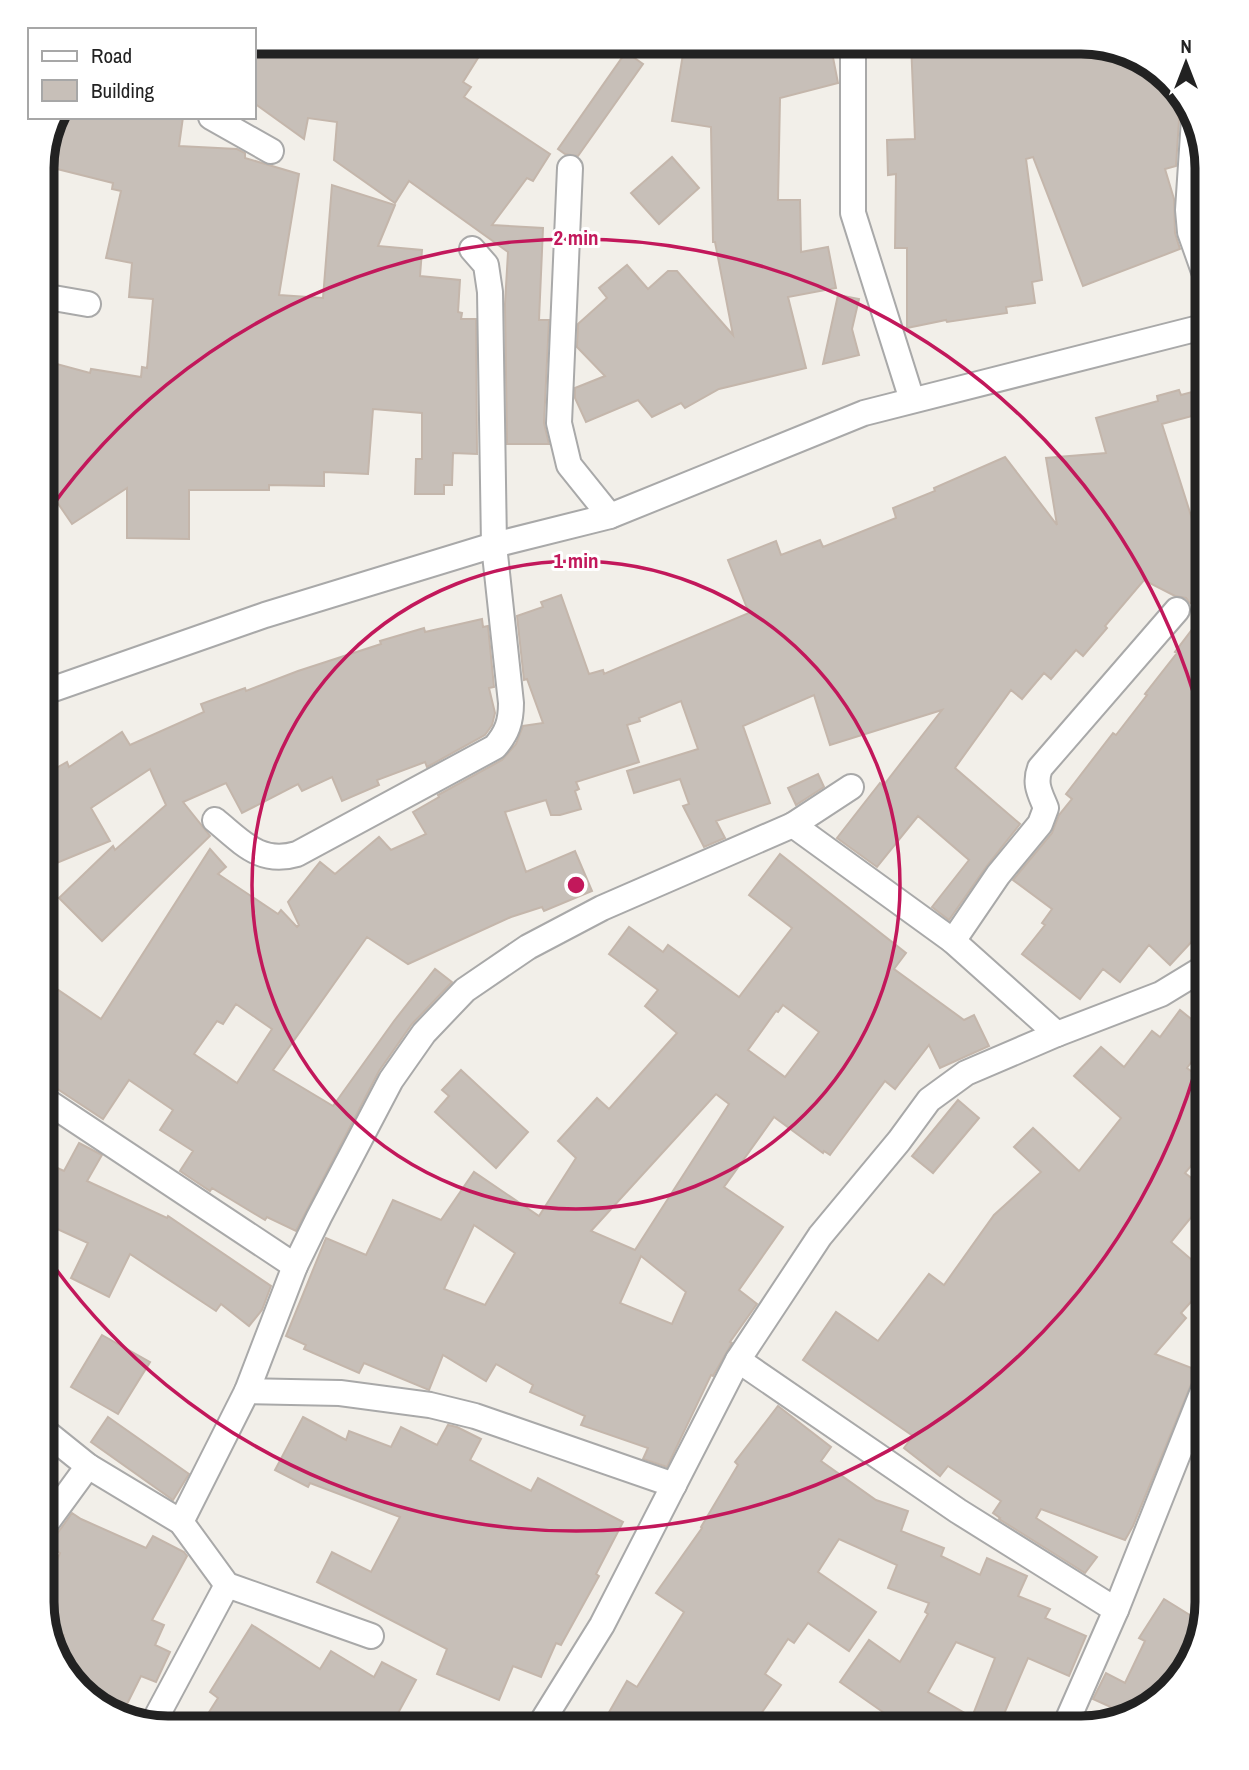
<svg xmlns="http://www.w3.org/2000/svg" width="1249" height="1770" viewBox="0 0 1249 1770" font-family="'Archivo Narrow',sans-serif">
<style>
.building{fill:#c7bfb8;stroke:#c4b6ab;stroke-width:2;fill-rule:evenodd}
.lines{fill:none;stroke-linecap:round;stroke-linejoin:round}
.minor-casing{stroke:#a9a9a9;stroke-width:28}
.minor{stroke:#fff;stroke-width:24}
.ring{fill:none;stroke:#c2185b;stroke-width:3.5}
.rim{fill:none;stroke:#222;stroke-width:9}
.centre{fill:#c2185b;stroke:#fff;stroke-width:3.5}
.ring-label{font-size:21px;text-anchor:middle;font-weight:bold;fill:#c2185b;stroke:#fff;stroke-width:6;stroke-linejoin:round;paint-order:stroke}
</style>
<rect width="100%" height="100%" fill="#f2efe9"/>
<g class="building">
<path d="M254 42H488L463 82 471 87 464 97 550 154 533 181 527 178 492 225 543 228 539 320H549L544 423 549 444H507L505 304 508 252 409 181 395 203 334 160 337 122 308 118 304 139 254 103Z"/>
<path d="M685 42H830L838 83 780 98 778 200H800L801 252 828 247 836 288 788 297 806 368 719 389 685 408 681 403 652 417 638 400 586 422 575 398V388L605 376 577 347 578 324 607 298 599 288 627 265 648 289 668 271H677L733 335 715 242H713L711 127 672 121Z"/>
<path d="M911 42H1089L1144 59 1171 86 1179 120 1176 166 1165 169 1174 199 1175 233 1180 249 1083 286 1033 157 1026 159 1042 280 1032 282 1035 303 1006 307 1007 313 947 322 946 320 907 328V248H895L896 174 888 175 887 140 915 139Z"/>
<path d="M626 52 643 64 578 156 565 154 558 149Z"/>
<path d="M54 117H183L179 146 237 149 245 153V158L299 174 279 295 323 298 332 185 395 205 378 246 422 250 420 276 460 280 458 312 462 313 461 319H476L477 454 453 453 452 485H444V494H415L416 459H422V413L373 409 368 474 324 472V486L269 485V490H189V539L127 538V488L72 524 42 480V360L90 373 91 369 141 377 142 367 147 368 153 299 129 297 132 263 106 258 121 191 112 189 113 183 49 167 52 154 44 152Z"/>
<path d="M672 157 699 188 659 224 631 193Z"/>
<path d="M838 295 859 299 852 329 859 355 823 364Z"/>
<path d="M1207 388V412L1162 424 1193 522 1207 517V925L1170 965 1149 945 1120 982 1103 969 1080 999 1022 954 1045 925 1042 923 1052 909 1013 880 1052 833 1059 815 1072 799 1066 794 1113 733 1116 735 1147 695 1145 694 1177 653 1175 652 1206 611 1190 603 1186 598 1175 596 1144 580 1105 626 1107 628 1083 656 1076 650 1051 679 1044 673 1022 699 1011 690 955 768 1020 824 986 867 949 920 932 907 969 860 918 816 877 867 837 838 880 783 883 786 942 710 830 745 814 695 743 726 770 803 716 821 725 838 704 847 683 806 689 804 680 779 634 793 627 771 698 749 681 701 639 718 640 721 627 725 639 762 576 782 579 789 575 791 581 809 560 815H551L546 800 505 812 526 872 575 851 592 891 544 911 542 907 511 917 408 964 367 937 273 1070 333 1106 394 1021 435 969 452 982 412 1024 379 1071 296 1231 267 1217 265 1220 212 1188 210 1191 180 1171 193 1151 160 1130 173 1110 129 1080 103 1119 53 1086 57 1082 42 1072V979L101 1019 210 849 226 867 218 874 278 914 281 910 297 927 299 925 288 902 320 862 335 874 379 837 391 850 426 834 413 812 439 797 438 795 502 760 516 744 523 726 543 723 527 679 524 680 517 616 543 607 541 602 561 595 589 674 603 670 604 674 749 613 728 560 776 541 781 555 820 540 823 547 896 518 893 508 935 491 934 488 1005 457 1057 525 1046 458 1106 453 1096 418 1158 401 1157 396 1179 390 1181 395ZM236 1004 272 1029 237 1083 194 1054 217 1021 223 1024Z"/>
<path d="M482 619 483 627 488 626 494 687 489 688 495 713 492 725 485 735 427 767 425 762 377 780 379 785 342 801 332 777 302 791 298 784 242 813 226 783 183 802 210 836 102 941 59 898 113 846 115 850 166 805 150 769 91 808 110 841 42 869V776L67 762 69 767 122 732 130 745 204 712 201 704 245 688 246 691 298 671 381 644 380 641 424 628 425 632Z"/>
<path d="M818 774 824 787 796 805 788 788Z"/>
<path d="M780 854 906 953 894 969 964 1020 974 1015 989 1046 940 1068 929 1045 895 1089 885 1081 830 1155 824 1151 823 1153 774 1117 724 1187 783 1227 739 1290 757 1304 730 1342 732 1343 713 1376 711 1375 667 1467 643 1459 648 1448 581 1425 585 1416 530 1392 533 1385 496 1364 486 1381 443 1355 429 1390 364 1363 359 1373 304 1349 306 1345 286 1336 326 1238 366 1255 393 1200 441 1220 474 1172 539 1216 576 1158 558 1141 597 1098 609 1109 677 1033 645 1006 658 990 609 954 629 927 663 952 668 945 739 997 792 928 749 895ZM783 1005 819 1032 785 1077 748 1050 776 1011 778 1012ZM716 1094 729 1104 635 1250 591 1231ZM474 1225 515 1253 485 1305 444 1289ZM641 1256 686 1292 672 1324 620 1303Z"/>
<path d="M1207 1005V1041L1187 1068 1207 1083V1147L1185 1173 1207 1190V1198L1171 1242 1207 1273V1284L1181 1313 1186 1318 1155 1354 1197 1370 1133 1526 1125 1540 1041 1509 1036 1518 1097 1557 1085 1573 999 1519 1000 1518 993 1513 1001 1501 948 1466 940 1476 904 1448 913 1436 803 1360 836 1312 878 1341 929 1274 944 1285 994 1215 1041 1172 1014 1147 1033 1128 1079 1171 1121 1118 1074 1076 1101 1047 1124 1067 1152 1031 1160 1037 1180 1010 1195 1022Z"/>
<path d="M461 1070 528 1132 496 1168 435 1112 449 1096 442 1090Z"/>
<path d="M958 1100 979 1118 933 1173 912 1156Z"/>
<path d="M79 1143 102 1155 87 1181 167 1218 168 1216 271 1286 262 1310 249 1326 221 1304 216 1311 130 1254 109 1297 71 1278 88 1243 42 1222V1161L64 1171Z"/>
<path d="M102 1335 150 1362 118 1414 71 1387Z"/>
<path d="M778 1406 831 1447 821 1461 876 1500 908 1511 901 1531 944 1548 941 1556 980 1575 987 1558 1027 1576 1018 1596 1050 1609 1045 1618 1086 1636 1069 1676 1028 1658 998 1728H883L890 1717 840 1682 869 1640 900 1662 928 1614 925 1612 929 1603 888 1588 897 1565 839 1539 818 1572 876 1612 849 1651 808 1623 794 1643 788 1639 765 1674 781 1685 751 1728H600L627 1681 637 1687 684 1612 656 1593 702 1528 701 1527 738 1465 735 1462ZM956 1642 995 1658 972 1717 928 1692Z"/>
<path d="M108 1417 189 1474 173 1500 91 1442Z"/>
<path d="M303 1417 346 1440 349 1431 391 1447 401 1427 437 1445 448 1425 457 1427 481 1439 470 1460 531 1491 538 1478 623 1522 596 1574 599 1576 561 1645 556 1643 541 1677 513 1666 499 1700 437 1674 447 1649 317 1582 332 1552 371 1572 400 1517 310 1483 308 1487 275 1470Z"/>
<path d="M72 1513 81 1519 146 1548 153 1536 184 1552 187 1556 152 1620 164 1625 155 1645 170 1652 156 1682 141 1676 121 1716 105 1711 59 1665 56 1652 64 1635 49 1629 56 1610 43 1605 42 1602V1596L60 1553 46 1543 54 1538Z"/>
<path d="M1164 1599 1201 1622 1190 1665 1144 1711 1106 1721 1113 1708 1093 1699 1106 1673 1125 1683 1145 1641 1139 1638Z"/>
<path d="M252 1625 320 1669 331 1651 374 1677 382 1662 416 1680 390 1728H199L218 1698 210 1692Z"/>
</g>
<g class="lines">
<defs>
<g id="minor">
<path d="M853 42V213L912 400"/>
<path d="M211 117 271 151"/>
<path d="M1194 119 1188 210 1190 232 1207 280"/>
<path d="M570 168 559 423 569 465 610 516"/>
<path d="M42 296 88 304"/>
<path d="M42 693 265 615 494 545 610 516 864 413 1207 326"/>
<path d="M215 820C242 842 260 865 297 854L495 747C507 733 511 722 511 703L494 545 490 292 486 265 472 249"/>
<path d="M793 825 953 941 1057 1034"/>
<path d="M953 941 998 875 1040 824 1046 808C1040 793 1034 784 1040 768L1177 610"/>
<path d="M42 1098 295 1266"/>
<path d="M738 1360 958 1511 1116 1610"/>
<path d="M247 1391 340 1393 430 1405 475 1416 674 1485"/>
<path d="M42 1429 88 1466 181 1522 227 1585 371 1636"/>
<path d="M181 1522 247 1391 295 1266 319 1217 391 1080 424 1033 465 990 528 947 602 908 793 825 851 787"/>
<path d="M42 1529 88 1466"/>
<path d="M152 1725 227 1585"/>
<path d="M538 1728 602 1625 738 1360 820 1236 899 1141 929 1100 966 1073 1057 1034 1161 994 1207 966"/>
<path d="M1064 1728 1116 1610 1207 1381"/>
</g>
</defs>
<use href="#minor" class="minor-casing"/>
<use href="#minor" class="minor"/>
</g>
<g class="ring">
<circle cx="576" cy="885" r="324"/>
<path d="M1206 1031A647 647 0 0 1 43 1251M43 519A647 647 0 0 1 1206 739"/>
</g>
<path d="M0 0H1249V1770H0ZM168 54H1081A114 114 0 0 1 1195 168V1602A114 114 0 0 1 1081 1716H168A114 114 0 0 1 54 1602V168A114 114 0 0 1 168 54Z" fill="#fff" fill-rule="evenodd"/>
<path class="rim" d="M168 54H1081A114 114 0 0 1 1195 168V1602A114 114 0 0 1 1081 1716H168A114 114 0 0 1 54 1602V168A114 114 0 0 1 168 54Z"/>
<circle cx="576" cy="885" r="10" class="centre"/>
<g class="ring-label">
<text x="576" y="245">2 min</text>
<text x="576" y="568">1 min</text>
</g>
<rect x="28" y="28" width="228" height="91" fill="#ffffff" stroke="#a7a7a7" stroke-width="2"/>
<rect x="42" y="51" width="35" height="10" fill="#ffffff" stroke="#a7a7a7" stroke-width="2"/>
<text x="91" y="63" font-size="21" fill="#222222">Road</text>
<rect x="42" y="80" width="35" height="21" fill="#c7bfb8" stroke="#a7a7a7" stroke-width="2"/>
<text x="91" y="98" font-size="21" fill="#222222">Building</text>
<g transform="translate(1186 63)" stroke="#ffffff" stroke-width="5" paint-order="stroke">
<path d="M0-5L12 26L0 18L-12 26Z" fill="#222222"/>
<text y="-10" font-size="19" font-weight="bold" text-anchor="middle" fill="#222222">N</text>
</g>
</svg>
